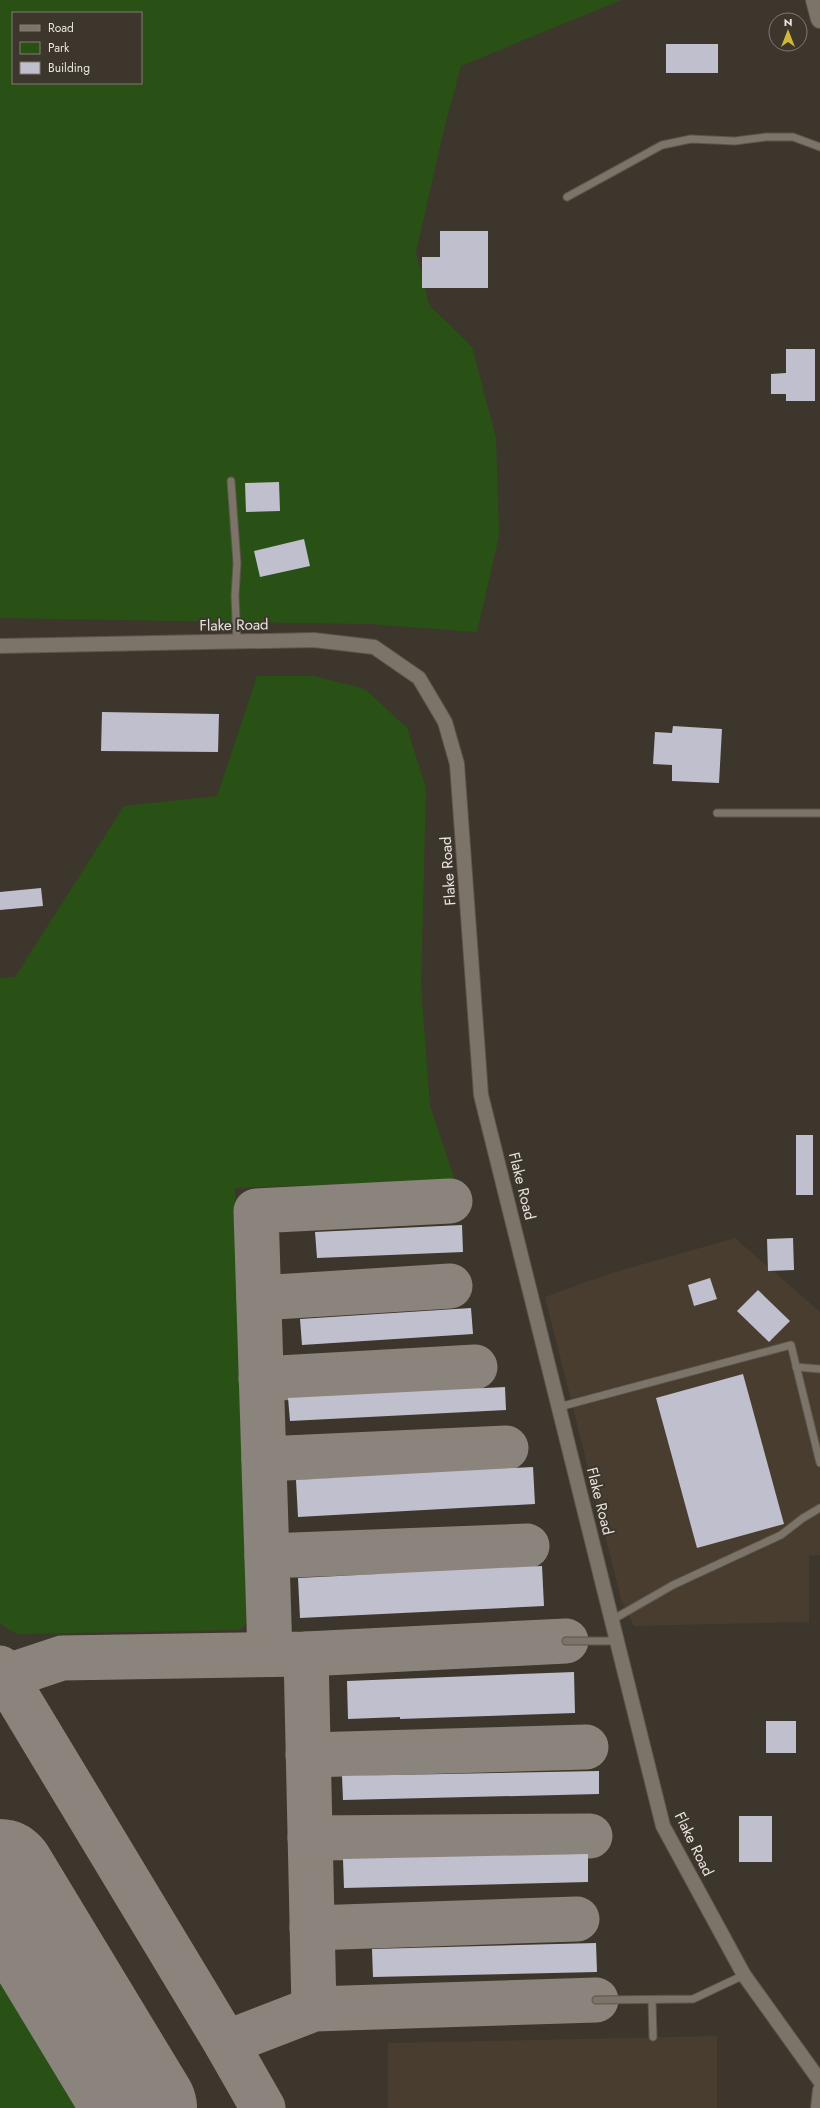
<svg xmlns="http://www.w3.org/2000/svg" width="820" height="2108" viewBox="0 0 820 2108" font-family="Jost,sans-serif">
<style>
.built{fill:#483d2e}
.green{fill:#2a5115;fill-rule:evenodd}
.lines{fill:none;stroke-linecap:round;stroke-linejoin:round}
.taxiway{stroke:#8a847c;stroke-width:45}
.runway{stroke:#8a847c;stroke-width:112}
.building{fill:#c0bfcd}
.service-casing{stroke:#5b554d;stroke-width:9}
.minor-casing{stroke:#5b554d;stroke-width:16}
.tertiary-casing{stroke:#5b554d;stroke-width:20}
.service{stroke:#7c7469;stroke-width:7}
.minor{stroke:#7c7469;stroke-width:14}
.tertiary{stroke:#7c7469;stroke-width:18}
.labels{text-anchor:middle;stroke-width:4;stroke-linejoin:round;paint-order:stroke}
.street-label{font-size:15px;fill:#e8e4de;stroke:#3d362c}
</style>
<rect width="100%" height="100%" fill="#3d362c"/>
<g class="built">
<path d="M735 1238 820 1312V1555L809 1556V1622L634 1626 621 1599 545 1297 608 1274Z"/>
<path d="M717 2036V2108H388V2043Z"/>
</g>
<g class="green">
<path d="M0 0H621L461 66 444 129 416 252 429 305 472 347 496 438 499 536 477 632 369 624 0 618ZM13 13H141V83H13Z"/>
<path d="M257 676H313L365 689 407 728 426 788 421 985 430 1106 455 1180 235 1188 252 1616 240 1630 17 1634 3 1626 0 1622V978L15 977 124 806 217 796Z"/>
<path d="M0 1958 91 2108H0Z"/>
</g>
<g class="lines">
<g class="taxiway">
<path d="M259 1298 450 1286"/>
<path d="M261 1379 475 1367"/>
<path d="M264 1459 506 1448"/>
<path d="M267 1556 527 1546"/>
<path d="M270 1654 256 1211 450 1201"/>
<path d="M306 1654 314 2009"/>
<path d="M0 1668 226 2043 263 2108"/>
<path d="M5 1677 62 1658 306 1654 566 1641"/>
<path d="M308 1755 586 1747"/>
<path d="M310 1838 590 1836"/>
<path d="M312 1928 577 1919"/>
<path d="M226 2043 314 2009 596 2000"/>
</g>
<path class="runway" d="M0 1875 141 2108"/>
</g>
<g class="building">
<rect x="666" y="44" width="52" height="29"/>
<path d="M440 231H488V288H422V257H440Z"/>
<path d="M786 349H815V401H786V394H771V374L786 373Z"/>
<path d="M279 482 280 511 246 512 245 483Z"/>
<path d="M304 539 310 566 260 577 254 551Z"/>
<path d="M102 712 219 714 218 752 101 751Z"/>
<path d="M673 726 722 729 719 783 672 781V765L653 764 655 732 672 733Z"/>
<path d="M41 888 43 906 0 910V892Z"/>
<rect x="796" y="1135" width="17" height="60"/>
<path d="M462 1225 463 1252 317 1258 315 1232Z"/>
<path d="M793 1238 794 1270 768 1271 767 1239Z"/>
<path d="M710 1278 717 1299 694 1306 688 1285Z"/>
<path d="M758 1290 790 1321 769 1342 737 1311Z"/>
<path d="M471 1308 473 1334 302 1345 300 1319Z"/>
<path d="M743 1374 784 1524 697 1548 656 1398Z"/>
<path d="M505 1387 506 1410 290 1421 288 1398Z"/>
<path d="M533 1467 535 1504 298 1517 296 1480Z"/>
<path d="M542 1566 544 1606 300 1618 298 1578Z"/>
<path d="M574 1672 575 1713 400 1719V1717L348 1719 347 1681Z"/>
<rect x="766" y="1721" width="30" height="32"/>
<path d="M599 1771V1794L343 1800 342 1776Z"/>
<rect x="739" y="1816" width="33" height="46"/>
<path d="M588 1854V1882L344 1888 343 1859Z"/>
<path d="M596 1943 597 1972 373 1977 372 1949Z"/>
</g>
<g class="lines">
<defs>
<g id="service">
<path d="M567 197 662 145 691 139 735 141 766 137H793L820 147"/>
<path d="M231 481 237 563 235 596 237 642"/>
<path d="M717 813H820"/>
<path d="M796 1367 820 1369"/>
<path d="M559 1407 791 1345 820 1463"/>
<path d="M612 1620 673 1585 781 1535 803 1518 820 1508"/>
<path d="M566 1641H617"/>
<path d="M596 2000 693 1999 744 1975"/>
<path d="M652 2001 653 2037"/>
</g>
<g id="minor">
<path d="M0 646 314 640 374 647 419 678 445 722 457 764 481 1095 663 1826 744 1975 820 2081"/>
<path d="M818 2108 820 2090"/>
</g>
<path id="tertiary" d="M815 0 820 19"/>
</defs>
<use href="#service" class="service-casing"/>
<use href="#minor" class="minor-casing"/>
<use href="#tertiary" class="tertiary-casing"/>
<use href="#service" class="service"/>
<use href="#minor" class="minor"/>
<use href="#tertiary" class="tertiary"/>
</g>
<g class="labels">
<g class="street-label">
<text transform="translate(234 625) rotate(-1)" y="5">Flake Road</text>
<text transform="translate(448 871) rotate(-94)" y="5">Flake Road</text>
<text transform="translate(522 1186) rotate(76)" y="5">Flake Road</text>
<text transform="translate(600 1501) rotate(76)" y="5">Flake Road</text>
<text transform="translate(694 1844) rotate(64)" y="5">Flake Road</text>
</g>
</g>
<rect x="12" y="12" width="130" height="72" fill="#3d362c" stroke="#817c73"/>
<rect x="20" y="25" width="20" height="6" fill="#7c7469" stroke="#817c73"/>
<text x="48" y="32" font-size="12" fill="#e8e4de">Road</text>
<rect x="20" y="42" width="20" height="12" fill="#2a5115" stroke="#817c73"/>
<text x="48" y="52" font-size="12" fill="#e8e4de">Park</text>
<rect x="20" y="62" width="20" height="12" fill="#c0bfcd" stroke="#817c73"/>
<text x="48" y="72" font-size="12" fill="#e8e4de">Building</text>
<g transform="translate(788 32)"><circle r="19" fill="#3d362c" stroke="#817c73"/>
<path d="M0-3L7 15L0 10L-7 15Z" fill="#ceb837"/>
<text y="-6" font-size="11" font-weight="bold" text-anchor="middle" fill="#e8e4de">N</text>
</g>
</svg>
